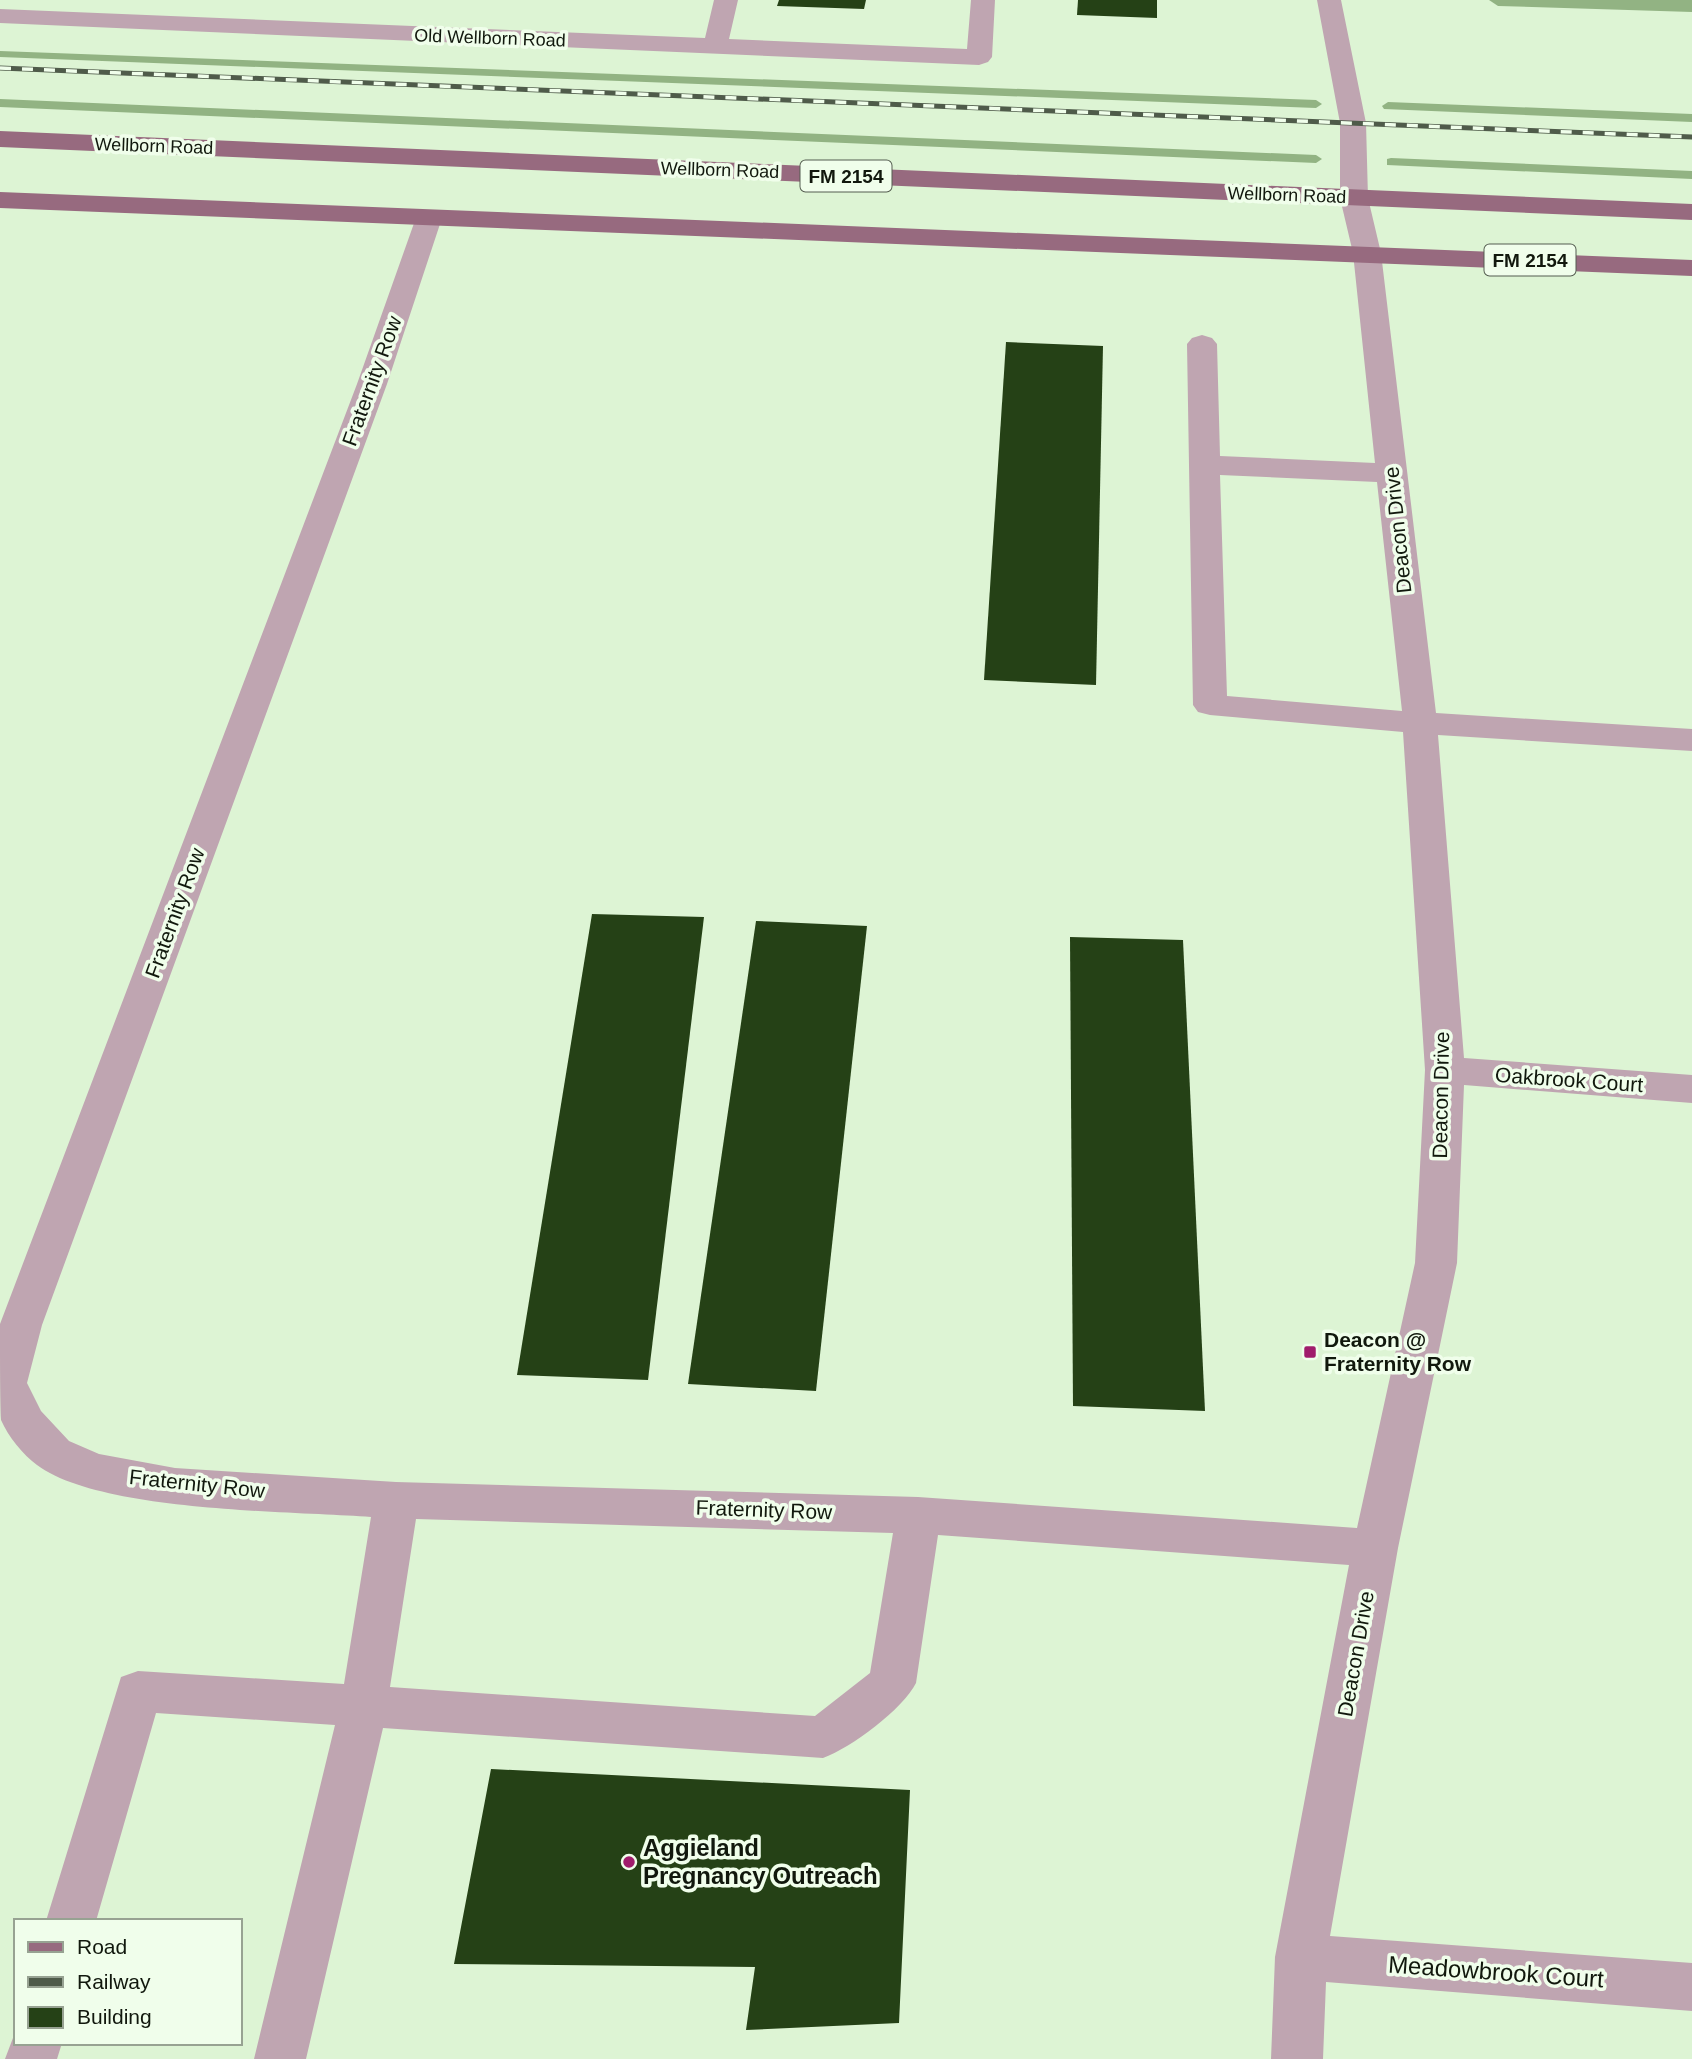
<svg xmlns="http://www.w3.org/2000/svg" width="1692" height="2059" viewBox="0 0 1692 2059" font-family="Helvetica,sans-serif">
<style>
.water{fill:#92b383}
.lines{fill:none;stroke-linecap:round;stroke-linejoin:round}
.stream{fill:#92b383;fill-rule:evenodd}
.building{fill:#254116}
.minor{fill:#bfa5b1;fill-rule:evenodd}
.major{fill:#976a7f;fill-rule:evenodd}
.rail-casing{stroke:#4f5b4a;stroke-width:5}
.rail{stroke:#f0feeb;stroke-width:3.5;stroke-dasharray:11;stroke-linecap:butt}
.poi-dot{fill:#a01c6c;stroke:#f0feeb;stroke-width:2.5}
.labels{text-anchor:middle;stroke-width:7;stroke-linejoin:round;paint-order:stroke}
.far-street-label{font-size:18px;fill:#11180d;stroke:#f0feeb}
.shield{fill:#f0feeb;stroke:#545d50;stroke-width:2}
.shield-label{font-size:19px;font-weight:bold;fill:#11180d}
.street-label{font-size:21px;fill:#11180d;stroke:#f0feeb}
.poi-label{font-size:21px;font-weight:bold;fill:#11180d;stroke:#f0feeb;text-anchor:start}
.near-poi-label{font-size:24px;font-weight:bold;fill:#11180d;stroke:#f0feeb;text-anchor:start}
.near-street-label{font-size:24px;fill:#11180d;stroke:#f0feeb}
</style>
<rect width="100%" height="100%" fill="#ddf4d4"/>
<path class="water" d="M1489 0H1692V12L1498 6Z"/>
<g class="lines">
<g class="stream">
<path d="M0 51 1316 100 1322 104 1316 108 0 57Z"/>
<path d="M0 99 1316 155 1322 159 1316 163 0 107Z"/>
<path d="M1388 102 1692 114V122L1384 109 1382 106Z"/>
<path d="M1391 158 1692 171V179L1387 165V159Z"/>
</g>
</g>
<g class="building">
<path d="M779 0H866L864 9 777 6Z"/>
<path d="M1078 0H1157V18L1077 15Z"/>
<path d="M1006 342 1103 346 1096 685 984 680Z"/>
<path d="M592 914 704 917 648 1380 517 1375Z"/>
<path d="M756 921 867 926 816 1391 688 1384Z"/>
<path d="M1070 937 1183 940 1205 1411 1073 1406Z"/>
<path d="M491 1769 910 1790 899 2023 746 2030 755 1967 454 1964Z"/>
</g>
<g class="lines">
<g class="minor">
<path d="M714 0H738L729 39 967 49 971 0H995L992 57 988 62 979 65 0 23V9L705 38Z"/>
<path d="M1317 0H1341L1366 123 1368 198 1381 253 1436 713 1692 729V751L1438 735 1464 1058 1692 1075V1103L1464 1085 1457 1263 1398 1548 1330 1936 1692 1963V2011L1326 1982 1323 2059H1271L1275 1957 1349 1565 938 1535 916 1683C903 1709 851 1748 823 1758L383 1728 306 2059H254L335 1725 156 1713 96 1921H46L121 1677 138 1671 344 1684 371 1517C290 1511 100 1512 37 1465 23 1455 8 1436 1 1420 0 1403 0 1345 0 1324L357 384 418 212H438L442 218 387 384 42 1325 27 1383 41 1411 69 1441 99 1454 175 1468 396 1482 918 1497 1357 1528 1415 1263 1425 1070 1403 732 1210 715 1198 712 1193 705 1187 344 1192 338 1202 335 1212 338 1217 344 1220 456 1375 463 1353 253 1340 198V123ZM1220 475 1377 482 1402 711 1227 696ZM416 1519 893 1533 870 1673 815 1716 390 1687Z"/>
<path d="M16 2030V2043H62L57 2059H5Z"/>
</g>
<g class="major">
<path d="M0 131 1692 204V220L0 147Z"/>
<path d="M0 192 1692 260V276L0 208Z"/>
</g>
<defs>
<path id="rail" d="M0 68 1692 137"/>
</defs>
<use href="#rail" class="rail-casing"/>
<use href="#rail" class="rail"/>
</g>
<g class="poi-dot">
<rect x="1303" y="1345" width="14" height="14" rx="3.5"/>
<circle cx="629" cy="1862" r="7"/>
</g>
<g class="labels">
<g class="far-street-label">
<text transform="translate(490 38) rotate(2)" y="6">Old Wellborn Road</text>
<text transform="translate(154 146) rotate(2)" y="6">Wellborn Road</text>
<text transform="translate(720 170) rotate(2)" y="6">Wellborn Road</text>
<text transform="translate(1287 195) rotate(2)" y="6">Wellborn Road</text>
</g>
<g class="shield">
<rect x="800.5" y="160.5" width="91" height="31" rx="5"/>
<rect x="1484.5" y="244.5" width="91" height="31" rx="5"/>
</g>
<g class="shield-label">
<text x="846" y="183">FM 2154</text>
<text x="1530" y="267">FM 2154</text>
</g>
<g class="street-label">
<text transform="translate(372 381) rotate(-70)" y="7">Fraternity Row</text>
<text transform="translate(1398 530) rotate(-96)" y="7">Deacon Drive</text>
<text transform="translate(175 913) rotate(-70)" y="7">Fraternity Row</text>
<text transform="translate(1569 1080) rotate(4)" y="7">Oakbrook Court</text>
<text transform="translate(1441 1095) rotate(-89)" y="7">Deacon Drive</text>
<text transform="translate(197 1484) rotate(6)" y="7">Fraternity Row</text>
<text transform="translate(764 1510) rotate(2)" y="7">Fraternity Row</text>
<text transform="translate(1356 1654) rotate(-80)" y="7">Deacon Drive</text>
</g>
<g class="poi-label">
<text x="1324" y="1347">Deacon @<tspan x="1324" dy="24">Fraternity Row</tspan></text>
</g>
<g class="near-poi-label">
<text x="643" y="1856">Aggieland<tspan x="643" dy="28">Pregnancy Outreach</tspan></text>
</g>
<g class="near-street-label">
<text transform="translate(1496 1972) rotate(4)" y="8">Meadowbrook Court</text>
</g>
</g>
<rect x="14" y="1919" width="228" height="126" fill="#f0feeb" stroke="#97a292" stroke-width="2"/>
<rect x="28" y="1942" width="35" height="10" fill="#976a7f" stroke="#97a292" stroke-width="2"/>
<text x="77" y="1954" font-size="21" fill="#11180d">Road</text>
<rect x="28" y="1977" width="35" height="10" fill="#4f5b4a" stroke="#97a292" stroke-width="2"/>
<text x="77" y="1989" font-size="21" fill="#11180d">Railway</text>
<rect x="28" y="2007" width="35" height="21" fill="#254116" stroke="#97a292" stroke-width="2"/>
<text x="77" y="2024" font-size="21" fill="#11180d">Building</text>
</svg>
